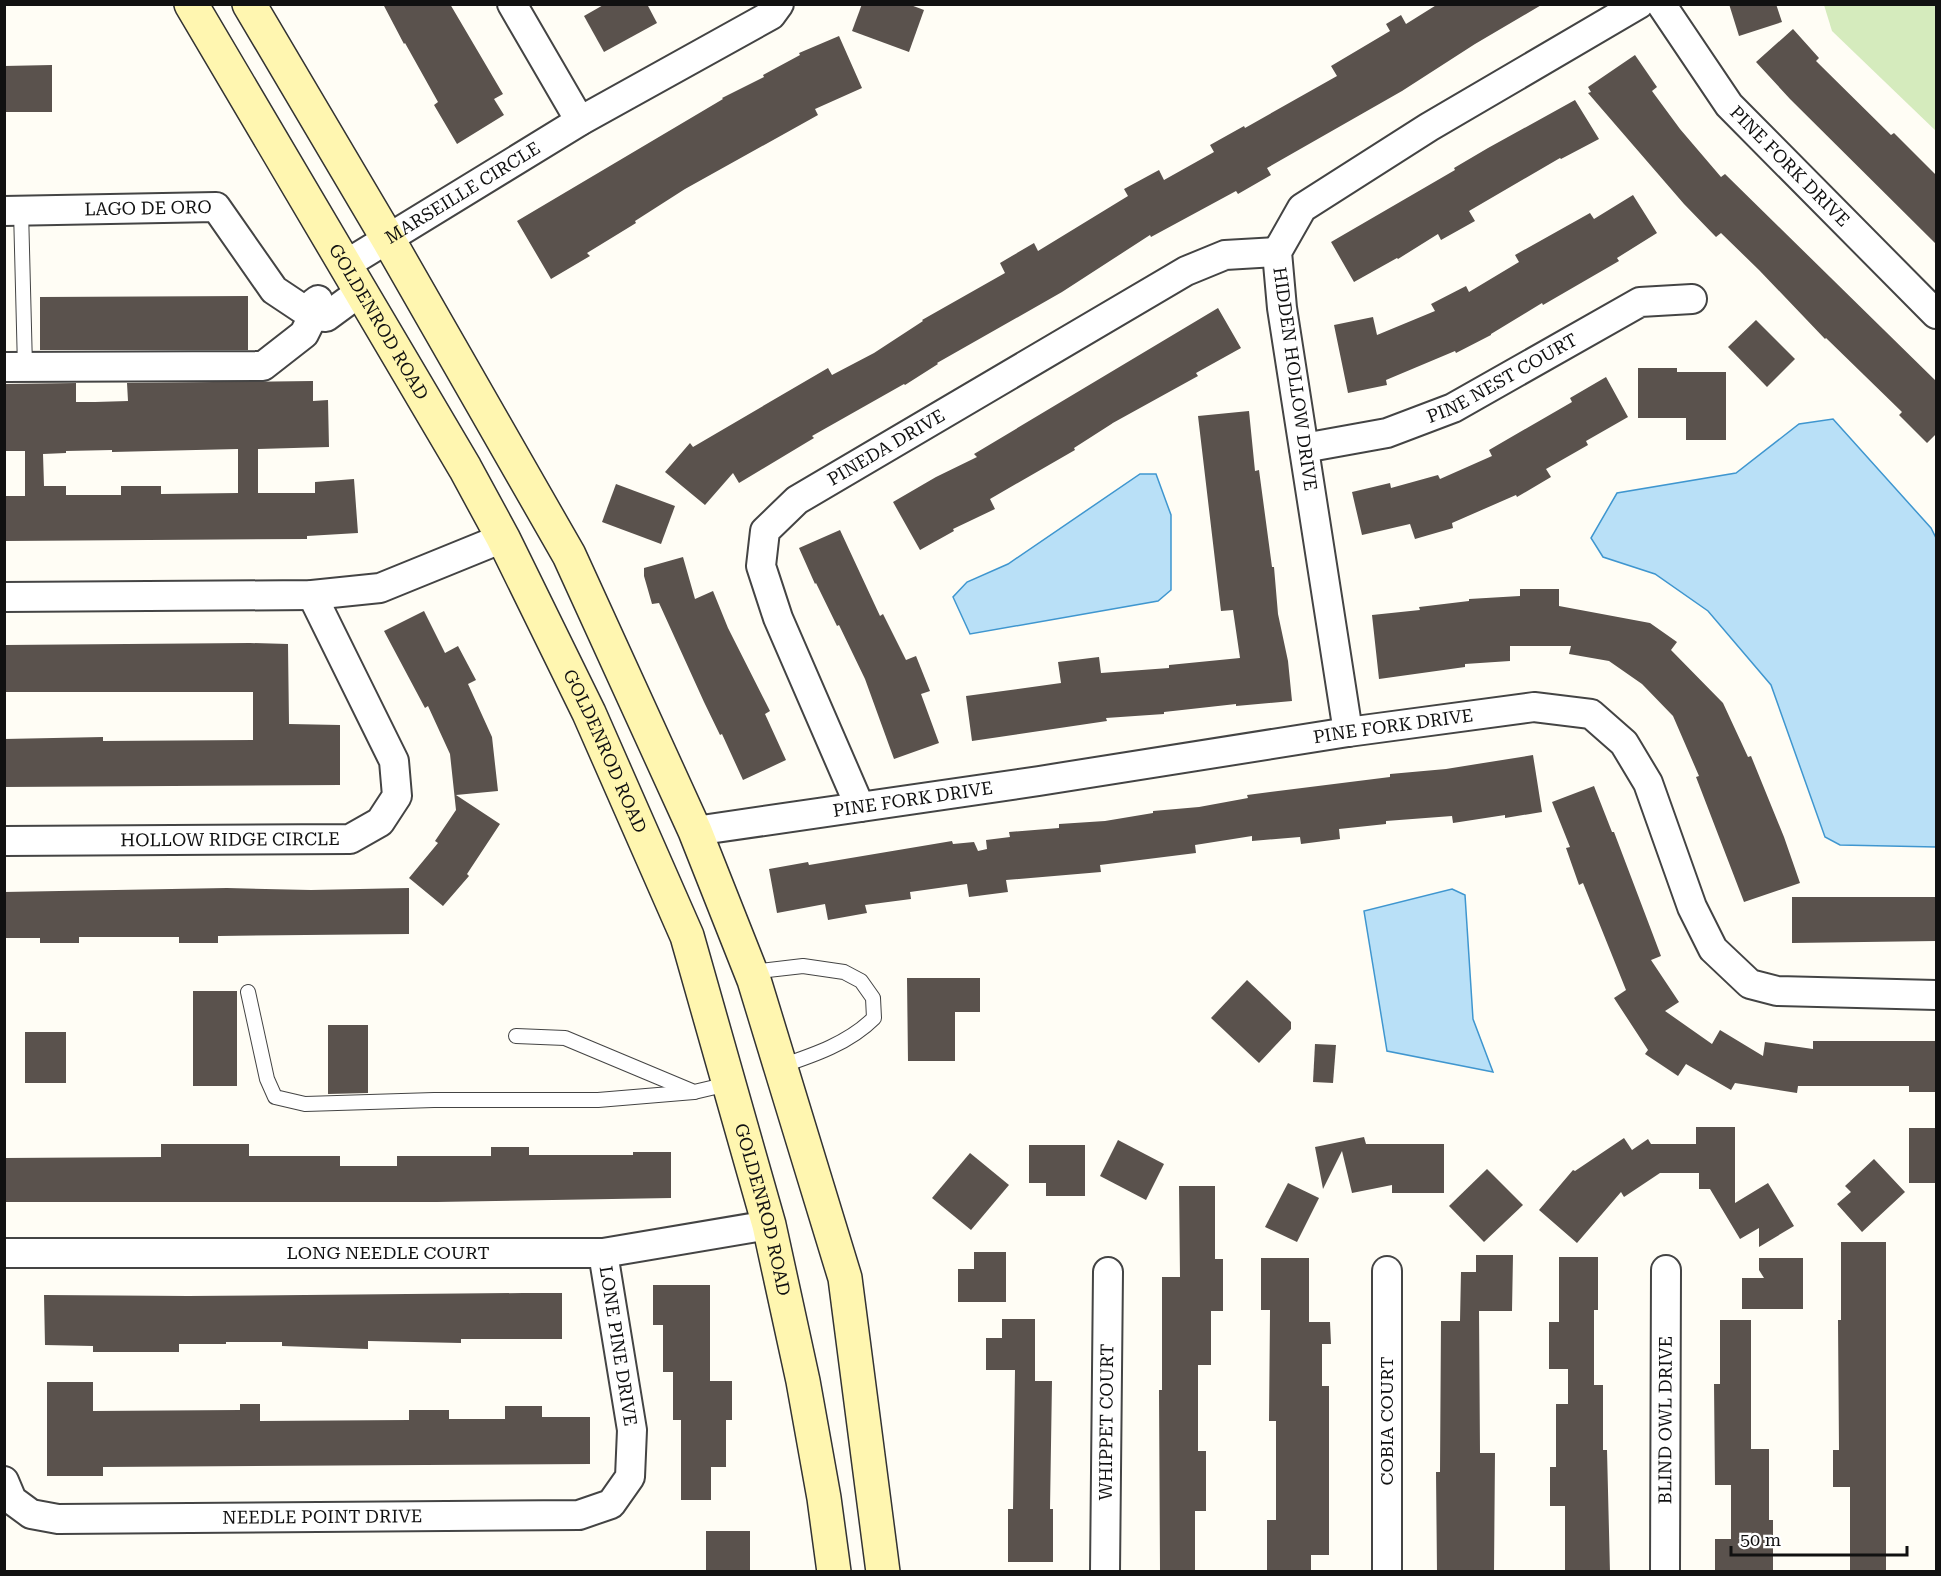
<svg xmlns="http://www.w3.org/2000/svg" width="1941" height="1576" viewBox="0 0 1941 1576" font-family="'Roboto Serif',serif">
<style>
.green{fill:#d5ebbd}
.water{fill:#b9e0f7;stroke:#3f96cf;stroke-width:1.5}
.building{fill:#5a524d;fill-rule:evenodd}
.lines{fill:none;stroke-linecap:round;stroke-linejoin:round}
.service-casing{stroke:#444;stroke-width:16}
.minor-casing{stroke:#444;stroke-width:32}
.secondary-casing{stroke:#333;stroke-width:36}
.service{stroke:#fff;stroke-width:14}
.minor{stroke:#fff;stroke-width:28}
.secondary{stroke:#fff6b0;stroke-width:33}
.labels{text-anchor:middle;stroke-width:6;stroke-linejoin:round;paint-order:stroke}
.street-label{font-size:18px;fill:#111;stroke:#fff}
</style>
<rect width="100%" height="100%" fill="#fffdf5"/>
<path class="green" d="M1824 5H1936V131L1832 31Z"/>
<g class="water">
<path d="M1833 419 1931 528 1936 538V847L1840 845 1825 837 1771 685 1708 611 1655 574 1603 557 1591 538 1617 493 1736 473 1799 424Z"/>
<path d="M1140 474H1156L1171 515V590L1158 601 970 634 953 597 967 582 1008 564Z"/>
<path d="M1452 889 1465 895 1473 1019 1493 1072 1387 1051 1364 911Z"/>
</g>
<g class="building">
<path d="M383 4H450L503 94 494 99 504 115 457 144 434 105 438 102 405 43 404 44Z"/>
<path d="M605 4H647L657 23 604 52 584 16Z"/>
<path d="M862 4H908L924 10 909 52 852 31Z"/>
<path d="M1438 4H1543L1475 44 1402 91 1267 168 1271 175 1238 194 1236 191 1151 237 1150 235 1062 292 937 363 938 364 905 385 904 384 812 436 814 438 739 483 733 473 705 505 665 472 690 443 693 447 828 368 832 375 874 353 923 321 922 320 1005 273 1000 263 1034 243 1038 251 1128 196 1124 189 1159 170 1164 180 1214 152 1210 145 1244 126 1245 128 1337 76 1331 66 1390 31 1386 24 1401 15 1406 24Z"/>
<path d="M1729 4H1776L1782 22 1739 36Z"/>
<path d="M1793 29 1819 58 1816 61 1891 135 1894 133 1936 175V244L1790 99 1756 62Z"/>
<path d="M839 36 862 88 815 109 818 115 685 189 635 221 636 223 587 253 590 256 551 279 517 221 723 99 722 98 764 77 763 75 800 55 799 53Z"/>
<path d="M1635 55 1657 87 1652 91 1680 129 1721 177 1725 174 1936 381V434L1927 443 1899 415 1902 412 1826 338 1825 339 1759 270 1721 233 1716 237 1684 204 1588 93 1591 92 1588 87Z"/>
<path d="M52 65V112H4V66Z"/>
<path d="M1575 100 1599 139 1561 159 1560 158 1469 211 1475 221 1441 240 1438 234 1398 259 1397 258 1354 282 1331 242 1455 170 1454 168 1488 148Z"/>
<path d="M1633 195 1657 233 1617 258 1619 261 1543 305 1542 303 1491 334V335L1456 353 1455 351 1386 380 1387 385 1348 393 1334 325 1373 317 1377 335 1435 311 1431 304 1466 286 1469 292 1519 262 1515 255 1590 213 1594 219Z"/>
<path d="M248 296V350H40V297Z"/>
<path d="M1218 308 1241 348 1196 373 1198 376 1111 424 1113 423 1074 448 1075 450 990 499 995 509 953 529 954 531 920 550 893 502 936 477 977 457 974 454Z"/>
<path d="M1756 320 1795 359 1767 387 1728 347Z"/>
<path d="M1638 368H1677V372H1726V440H1686V418H1638Z"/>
<path d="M1606 377 1628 417 1586 441 1588 445 1546 469 1551 477 1517 497 1516 495 1452 523 1453 528 1415 539 1410 524 1362 535 1352 492 1390 483 1391 488 1438 475 1440 479 1492 456 1489 450 1572 402 1570 398Z"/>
<path d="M313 381V401L328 400 329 447 258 449V493H315V482L354 479 358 533 307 536V539L4 541V496H25V451H4V384L76 383V402H95L128 401 127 383ZM238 449V493L161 494V486H121V495H66V486H44L43 454 66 453V451L112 450V452Z"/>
<path d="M1249 411 1255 471 1259 470 1272 567H1274L1278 614 1288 661 1292 701 1236 706V704L1164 712V714L1106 718 1107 721 972 741 966 696 1061 683 1058 662 1099 657 1101 673 1169 668V665L1240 658 1233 610 1221 611 1198 416Z"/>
<path d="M616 484 675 506 661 544 602 522Z"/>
<path d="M840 530 880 616 883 614 906 660 916 656 930 691 921 694 939 743 894 759 865 679 839 625 837 626 816 583 815 584 799 548Z"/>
<path d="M683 557 695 599 713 591 728 628 770 711 765 714 786 760 743 780 722 734 720 735 704 702 659 603 652 604 644 576V568Z"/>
<path d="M1520 589H1559V606L1650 623 1677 642 1671 650 1723 703 1748 757 1751 756 1784 837 1800 883 1744 902 1696 777 1699 776 1673 716 1642 684 1609 661 1569 654 1571 646H1510V661L1465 664V667L1379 679 1372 615 1420 610 1419 607 1469 601V599L1520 596Z"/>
<path d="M424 611 445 653 458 646 476 680 468 684 492 737 498 791 456 795 500 824 467 874 469 876 443 906 409 878 438 843 435 841 456 810 450 754 428 706 425 708 384 631Z"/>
<path d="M250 643 288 644 289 724 340 725V785L4 787V739L103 737V741L253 740V692H4V645Z"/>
<path d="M1533 755 1542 812 1505 818V815L1453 823 1452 816 1386 821V824L1339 829 1340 839 1301 844 1300 837 1252 841V836L1195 845 1196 853 1100 865 1101 872 1006 880 1008 892 969 897 967 884 910 892 911 899 865 905 867 913 828 920 825 904 777 913 769 869 808 862 809 865 952 841 953 844 974 842 978 851 987 849 986 840 1010 837 1009 832 1059 828V824L1105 821 1153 813V811L1199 807 1248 798 1247 795 1390 777V774L1446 769Z"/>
<path d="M1594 786 1612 832H1614L1661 956 1651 960 1679 1002 1665 1011 1712 1044 1720 1030 1763 1056 1765 1042 1813 1049V1041H1936V1092H1909V1086H1798L1797 1093 1735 1083 1731 1090 1686 1064 1678 1076 1645 1054 1648 1050 1614 998 1626 990 1583 883 1579 885 1566 848 1570 847 1552 802Z"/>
<path d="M227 888 311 890 409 888V934L218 936V943H179V937H79V943H40V938H4V892Z"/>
<path d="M1792 897H1936V941L1792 943Z"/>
<path d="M907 978H980V1012H955V1061H908Z"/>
<path d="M1247 980 1291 1022V1029L1259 1063 1211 1018Z"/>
<rect x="193" y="991" width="44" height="95"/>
<path d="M328 1025H368V1093L328 1094Z"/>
<rect x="25" y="1032" width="41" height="51"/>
<path d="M1315 1044 1336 1045 1333 1083 1313 1082Z"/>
<path d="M1696 1127H1735V1203L1768 1183 1794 1226 1759 1247V1228L1740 1239 1710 1189H1699V1173H1660L1624 1197 1621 1192 1577 1243 1539 1210 1573 1170 1575 1171 1624 1138 1632 1150 1648 1139 1651 1144H1696Z"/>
<rect x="1909" y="1128" width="27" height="55"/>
<path d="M1364 1137 1366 1144H1444V1193H1392V1185L1352 1193 1342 1151 1323 1189 1315 1147Z"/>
<path d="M1118 1140 1164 1164 1146 1200 1100 1176Z"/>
<path d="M161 1144H249V1156H340V1166H397V1156H491V1147H529V1155H633V1152H671V1198L437 1202H4V1158L161 1157Z"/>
<path d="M1029 1145H1085V1196H1046V1183H1029Z"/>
<path d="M970 1153 1009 1185 971 1230 932 1198Z"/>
<path d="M1874 1159 1905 1192 1862 1232 1837 1204 1851 1192 1845 1186Z"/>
<path d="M1487 1169 1523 1205 1484 1242 1449 1206Z"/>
<path d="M1288 1183 1319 1198 1297 1242 1265 1227Z"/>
<path d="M1179 1186H1215V1259H1223V1311H1211V1365H1198V1451H1206V1511H1195V1572H1160L1159 1390H1162V1277H1180Z"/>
<path d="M1841 1242H1886V1571H1850V1487H1833V1450H1839L1838 1320H1841Z"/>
<path d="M974 1252H1006V1302H958V1269H974Z"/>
<path d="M1476 1255H1513L1512 1311H1479L1480 1453H1495L1494 1572H1437L1436 1472H1440L1441 1321H1460L1461 1272H1476Z"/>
<path d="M1559 1257H1598V1310H1594V1385H1603V1450H1607L1610 1572H1565V1506H1550V1467H1556V1404H1568V1369H1549V1322H1559Z"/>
<path d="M1261 1258H1309V1322H1330L1331 1344H1322V1386H1329V1555H1311V1572H1267V1520H1276V1421H1269L1270 1310H1261Z"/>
<path d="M1759 1258H1803V1309H1742V1278H1764L1759 1270Z"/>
<path d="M653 1285H710V1381H732V1420H726V1467H711V1500H681V1420H673V1372H663V1325H653Z"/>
<path d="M523 1293H562V1339H461V1343L368 1341V1349L282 1346V1342H226V1344H179V1352H93V1346L45 1345 44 1295 188 1296Z"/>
<path d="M1002 1319H1035V1381H1052L1050 1509H1053V1562H1008V1509H1013L1015 1370H986V1338H1002Z"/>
<path d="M1720 1320H1751V1449H1769V1520H1773V1572H1715V1539H1731V1485H1715L1714 1384H1720Z"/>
<path d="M47 1382H93V1411L240 1410V1404H260V1421L409 1420V1410H449V1419H505V1406H542V1417H590V1464L103 1467V1476H47Z"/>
<rect x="706" y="1531" width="44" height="41"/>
</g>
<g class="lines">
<defs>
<g id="service">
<path d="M21 210 25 367"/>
<path d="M751 972 803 966 844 972 861 981 873 998 874 1018C849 1043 814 1055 781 1066"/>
<path d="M248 992 267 1079 275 1097 305 1104 434 1100H598L694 1092"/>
<path d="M516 1036 565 1038 694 1092 728 1084"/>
</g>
<g id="minor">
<path d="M512 4 580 121"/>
<path id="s1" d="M1661 4 1729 105 1936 314"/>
<path id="s2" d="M4 211 216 207 274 290 313 316 326 317 360 292"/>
<path id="s3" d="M345 265 580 121 771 15 779 4"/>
<path d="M4 367 263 366 304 334 313 316 314 303 318 300"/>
<path id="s4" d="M1304 448 1387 433 1453 408 1640 302 1692 299"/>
<path d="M4 597 312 595 380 588 503 538"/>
<path d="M1348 732 1282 308 1277 252 1302 208 1429 127 1639 4"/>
<path id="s5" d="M860 807 778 618 761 566 765 531 797 500 1186 271 1225 255 1277 252"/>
<path id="s6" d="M695 831 1039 781 1348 732 1534 707 1591 714 1624 743 1648 783 1692 907 1713 949 1750 984 1777 991 1936 995"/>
<path id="s7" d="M4 841 350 839 380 822 397 796 394 761 312 595"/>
<path id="s8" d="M4 1253H603L769 1225"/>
<path id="s9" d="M4 1481 12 1500 31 1514 58 1519 579 1515 611 1504 630 1477 632 1430 603 1253"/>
<path id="s10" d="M1105 1572 1108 1272"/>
<path d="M1387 1572V1271"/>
<path id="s11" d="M1665 1572 1666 1270"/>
</g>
<g id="secondary">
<path id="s12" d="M191 4 465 468 503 538 589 713 687 936 769 1225 803 1381 824 1498 834 1572"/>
<path d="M249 4 388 239 569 555 695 831 754 980 845 1278 883 1572"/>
</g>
</defs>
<use href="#service" class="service-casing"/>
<use href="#minor" class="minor-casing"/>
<use href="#secondary" class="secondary-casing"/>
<use href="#service" class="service"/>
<use href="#minor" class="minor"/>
<use href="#secondary" class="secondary"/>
</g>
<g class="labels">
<g class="street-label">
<text dy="6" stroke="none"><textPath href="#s1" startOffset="208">PINE FORK DRIVE</textPath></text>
<text dy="6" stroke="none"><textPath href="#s3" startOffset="138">MARSEILLE CIRCLE</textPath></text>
<text dy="6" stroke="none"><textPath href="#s2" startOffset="144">LAGO DE ORO</textPath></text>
<text dy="6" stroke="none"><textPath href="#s12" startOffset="369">GOLDENROD ROAD</textPath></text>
<text dy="6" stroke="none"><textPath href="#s4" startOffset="212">PINE NEST COURT</textPath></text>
<text transform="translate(1295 379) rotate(82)" y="6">HIDDEN HOLLOW DRIVE</text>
<text dy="6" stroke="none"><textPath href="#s5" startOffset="444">PINEDA DRIVE</textPath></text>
<text dy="6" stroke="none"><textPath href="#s6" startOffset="706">PINE FORK DRIVE</textPath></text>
<text dy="6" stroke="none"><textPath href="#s12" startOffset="855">GOLDENROD ROAD</textPath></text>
<text dy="6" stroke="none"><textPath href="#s6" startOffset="220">PINE FORK DRIVE</textPath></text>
<text dy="6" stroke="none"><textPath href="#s7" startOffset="226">HOLLOW RIDGE CIRCLE</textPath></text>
<text dy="6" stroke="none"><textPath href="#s12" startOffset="1341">GOLDENROD ROAD</textPath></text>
<text dy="6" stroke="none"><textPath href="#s8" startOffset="384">LONG NEEDLE COURT</textPath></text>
<text transform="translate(618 1346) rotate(81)" y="6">LONE PINE DRIVE</text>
<text transform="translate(1387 1421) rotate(-90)" y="6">COBIA COURT</text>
<text dy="6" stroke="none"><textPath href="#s11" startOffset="152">BLIND OWL DRIVE</textPath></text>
<text dy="6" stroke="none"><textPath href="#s10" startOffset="150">WHIPPET COURT</textPath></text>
<text dy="6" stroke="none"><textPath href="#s9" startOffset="336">NEEDLE POINT DRIVE</textPath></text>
</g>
</g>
<rect width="1941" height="1576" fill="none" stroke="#111111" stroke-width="12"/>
<path d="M1731 1546v9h176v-9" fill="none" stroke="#111111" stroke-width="3"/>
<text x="1740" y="1546" font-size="18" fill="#111111" stroke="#ffffff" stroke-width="4.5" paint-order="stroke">50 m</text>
</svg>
